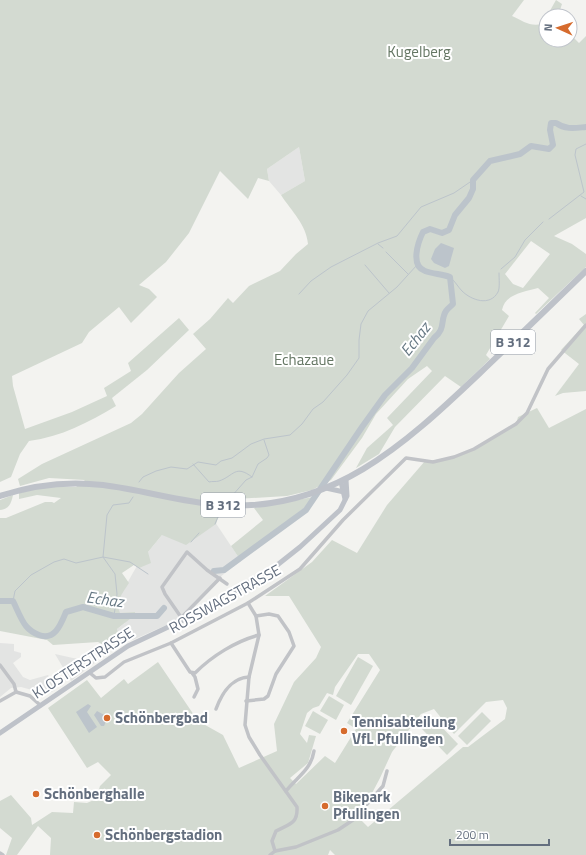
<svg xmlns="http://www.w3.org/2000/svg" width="586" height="855" viewBox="0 0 586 855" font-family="'Titillium Web',sans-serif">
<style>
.built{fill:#e3e4e3}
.green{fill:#d3dad1;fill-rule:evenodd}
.water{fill:#bcc4cb}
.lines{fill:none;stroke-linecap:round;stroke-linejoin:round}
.stream{stroke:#bcc4cb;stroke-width:1}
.river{stroke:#bcc4cb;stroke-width:6}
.minor{stroke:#c1c3c7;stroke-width:3.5}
.secondary{stroke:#bec2c9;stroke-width:5}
.primary{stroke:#bec2c9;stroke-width:6}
.poi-dot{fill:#d66b2d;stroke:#fff;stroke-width:1.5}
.labels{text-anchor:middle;stroke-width:4;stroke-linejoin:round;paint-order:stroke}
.shield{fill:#fff;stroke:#929aa5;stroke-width:1}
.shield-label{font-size:14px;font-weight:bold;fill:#646f7f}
.park-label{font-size:15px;fill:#647663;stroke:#fff}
.street-label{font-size:15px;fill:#646f7f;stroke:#fff}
.poi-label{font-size:15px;font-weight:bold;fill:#646f7f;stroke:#fff;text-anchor:start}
.water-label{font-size:16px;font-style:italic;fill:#657783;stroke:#fff}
</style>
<rect width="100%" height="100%" fill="#f3f3f0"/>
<g class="built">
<path d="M299 147 305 181 281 195 269 181 267 169Z"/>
<path d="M211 516 241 561 220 577 180 619 135 639 122 643 117 629 125 623 118 611V604L121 594 138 564 168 528Z"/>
<path d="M0 643 14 644V651L21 653V657L13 663 23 677 30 680 48 675 55 685V690L42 697 32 690 21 687 11 688 0 697Z"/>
<path d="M55 654 73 658 97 661 71 681Z"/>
</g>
<g class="green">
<path d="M0 0H524L512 16C523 21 530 27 542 24L546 18V40H570V34L579 43 586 36V218L554 236 572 244 586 254V267L536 314 535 313 549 298 538 288C524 292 505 294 502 310L509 316 486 355 490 359 461 387 445 376 395 427 379 454 356 468 367 448 393 425 387 418 432 371 427 366 408 379 376 414 362 438 331 480 312 490 287 496 235 499 229 498C226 508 219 513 216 524L186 545 162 535 148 552 151 563 139 568 134 565 122 573 129 583C123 592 115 602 120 613L135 612V615L117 629 122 643 112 649 98 642 53 645 47 640 0 631V518H6L45 502H52L54 503 61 498 37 495 19 499V493L45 487H76L85 480 49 478 20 486 18 479 42 464 131 423 142 414 179 373 206 349 193 334 210 319 228 298 233 303 249 286 280 271 296 254 308 244C306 224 292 212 281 195L305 181 299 147 267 169 269 181 258 178 248 199 220 171 189 233 166 262 139 285 149 289 157 297 131 323 119 307 89 332 82 343 12 376 13 386 25 429 72 412 107 396 104 388 131 371 128 363 179 318 189 330 147 370 112 398 116 406C89 422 61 437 29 441L20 454 11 477 0 482ZM531 241 550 254 523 288 513 284 505 274Z"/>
<path d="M556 0 562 4 560 10 570 16H547Z"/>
<path d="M586 314V391L563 393 555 396 579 364 561 350 584 325 579 319Z"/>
<path d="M537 408 549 428 586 409V855H335L330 850 328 855H50L51 838 38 826 17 855H6L12 838 0 828V801L11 795 31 818 32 825 52 812 73 813 74 802 87 803 96 799 100 786 111 775 98 762 87 768 48 708 87 680 101 698 124 679 128 684 158 662 198 721 223 735 239 768 277 751 274 724 294 682 316 658 321 647 289 596H265L312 562 332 540 357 553 387 505 425 461C462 459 485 442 516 424L518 417ZM358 654H369L380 670 347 723 356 729 335 763 325 756 296 784 290 778 308 763 316 736 309 735 307 743 300 734 307 713 313 708 319 706 327 693 333 695 335 687ZM503 700 507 708 505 719 468 747H463L368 827 359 818 380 778 392 752 421 714 434 709 454 734 486 702Z"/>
<path d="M13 495C11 504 9 509 0 510V500Z"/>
<path d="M313 497 308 505 239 558 231 546 263 520 254 508Z"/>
<path d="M358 657 373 666 351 705 336 696Z"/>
<path d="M329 696 344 705 336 720 320 711Z"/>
<path d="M313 711 328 720 320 734 305 726Z"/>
<path d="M482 712 491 721 467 745 458 736Z"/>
<path d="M433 718 458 744 447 755 422 729Z"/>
</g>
<g class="water">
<path d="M441 243 454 248 449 266 445 268 434 263 431 259 435 249Z"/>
<path d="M88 704 91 706 87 712 97 727 89 733 76 712Z"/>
<path d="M97 711 108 717 104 726H101L94 715Z"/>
</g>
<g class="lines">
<g class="stream">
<path d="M581 196 586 199"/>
<path d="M549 219 584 192 575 155 576 149 586 144"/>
<path d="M378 244 383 248"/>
<path d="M386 252 408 274"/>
<path d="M365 265 389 293"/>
<path d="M501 269 515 257 525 240 543 222"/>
<path d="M450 277C455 281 458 287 462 291 471 300 490 307 498 292 500 288 499 279 499 273"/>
<path d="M299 294 311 281 331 267 378 243 397 236 421 207 454 193 473 180"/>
<path d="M193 464 209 482C212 481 216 482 219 481 234 476 235 464 252 477"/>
<path d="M139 482 143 477 156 471 171 467 187 469 198 462 216 465 221 461 232 458 251 444 264 439 290 435 302 424 313 409 323 402 347 375 359 358V340L361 324 368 311 397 287 417 265"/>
<path d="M133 497 129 503 113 505 107 515 103 557 130 562 148 574"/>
<path d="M231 497 246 480 252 477 258 464 267 458 269 455 264 440"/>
<path d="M215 524 220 512"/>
<path d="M191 542 199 533"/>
<path d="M13 601 15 591 31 575 54 562 64 559 76 563 103 557 115 574 117 594 114 616"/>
</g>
<g class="river">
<path d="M214 571 224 570 306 510 362 427 385 395 412 368 434 338C446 329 440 320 446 311 448 308 451 306 453 304L450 277C442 274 433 274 425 271 410 266 418 242 423 232L430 229 442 233 449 230 455 215 469 198 473 189V180L490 161 520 154 531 146 549 149 553 145 550 130 551 123H556C566 130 575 128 586 127"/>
<path d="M0 601H13C17 609 21 620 26 626 30 631 34 633 39 635 55 641 61 624 66 612L83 607 114 616H157L164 608"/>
</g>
<g class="minor">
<path d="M248 603 256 616 259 635 249 677 245 725 249 737 260 755 297 807C298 824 289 824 276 831L272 841 275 851"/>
<path d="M181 618 220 578"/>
<path d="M183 620 165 594 162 587 187 552 207 570 227 584"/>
<path d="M171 643 190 672 195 673C212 656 236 641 259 635"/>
<path d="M0 665 14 684 16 692"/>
<path d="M90 673 96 678 105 677 124 662 171 643 248 603 300 569 343 520 406 458 433 462 454 457 474 449 516 424 527 413 548 369 586 325"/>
<path d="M192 673 195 677 198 689 194 697"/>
<path d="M0 701 16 692 30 696 40 705"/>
<path d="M246 701 264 699 268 696 276 674 294 646 289 632 278 616 269 614 256 616"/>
<path d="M216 709C222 693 231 678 249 677"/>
<path d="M286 791C297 777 311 770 314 751"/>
<path d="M0 853 3 855"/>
<path d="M270 855 275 851 296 847 338 830 353 820 383 786 387 771"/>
</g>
<g class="secondary">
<path d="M341 482 345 499"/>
<path d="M326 488 344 492"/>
<path d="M0 733 128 646 183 620 227 596 276 566 300 547 340 510 347 496 346 480"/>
</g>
<path class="primary" d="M0 496C33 485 69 481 103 485 143 490 181 502 220 505 331 513 404 445 479 374 515 340 550 306 586 271"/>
</g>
<g class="poi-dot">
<circle cx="107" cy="718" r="4"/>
<circle cx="344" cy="731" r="4"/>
<circle cx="36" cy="794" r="4"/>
<circle cx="325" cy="806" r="4"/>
<circle cx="97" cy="835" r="4"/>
</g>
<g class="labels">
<g class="shield">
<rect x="491" y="330" width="44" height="24" rx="3"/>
<rect x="201" y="493" width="44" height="24" rx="3"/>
</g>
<g class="shield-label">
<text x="513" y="347">B 312</text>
<text x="223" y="510">B 312</text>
</g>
<g class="park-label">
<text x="419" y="57">Kugelberg</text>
<text x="304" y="365">Echazaue</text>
</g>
<g class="street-label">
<text transform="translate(225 599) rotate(-29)" y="5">ROSSWAGSTRASSE</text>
<text transform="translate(83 663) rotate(-33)" y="5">KLOSTERSTRASSE</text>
</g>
<g class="poi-label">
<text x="115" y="723">Schönbergbad</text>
<text x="352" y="727">Tennisabteilung<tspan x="352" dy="17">VfL Pfullingen</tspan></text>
<text x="44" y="799">Schönberghalle</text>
<text x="333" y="802">Bikepark<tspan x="333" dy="17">Pfullingen</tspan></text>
<text x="105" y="840">Schönbergstadion</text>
</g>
<g class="water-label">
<text transform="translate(415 339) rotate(-52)" y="6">Echaz</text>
<text transform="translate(105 599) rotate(8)" y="6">Echaz</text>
</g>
</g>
<g transform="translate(558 28) rotate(273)"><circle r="19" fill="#ffffff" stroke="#c1c5cc"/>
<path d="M0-3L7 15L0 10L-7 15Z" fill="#d66b2d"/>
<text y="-6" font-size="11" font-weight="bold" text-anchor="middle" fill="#646f7f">N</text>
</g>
<path d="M450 839v6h99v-6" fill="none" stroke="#646f7f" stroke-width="2"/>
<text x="456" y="839" font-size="12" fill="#646f7f" stroke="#ffffff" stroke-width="3" paint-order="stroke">200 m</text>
</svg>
